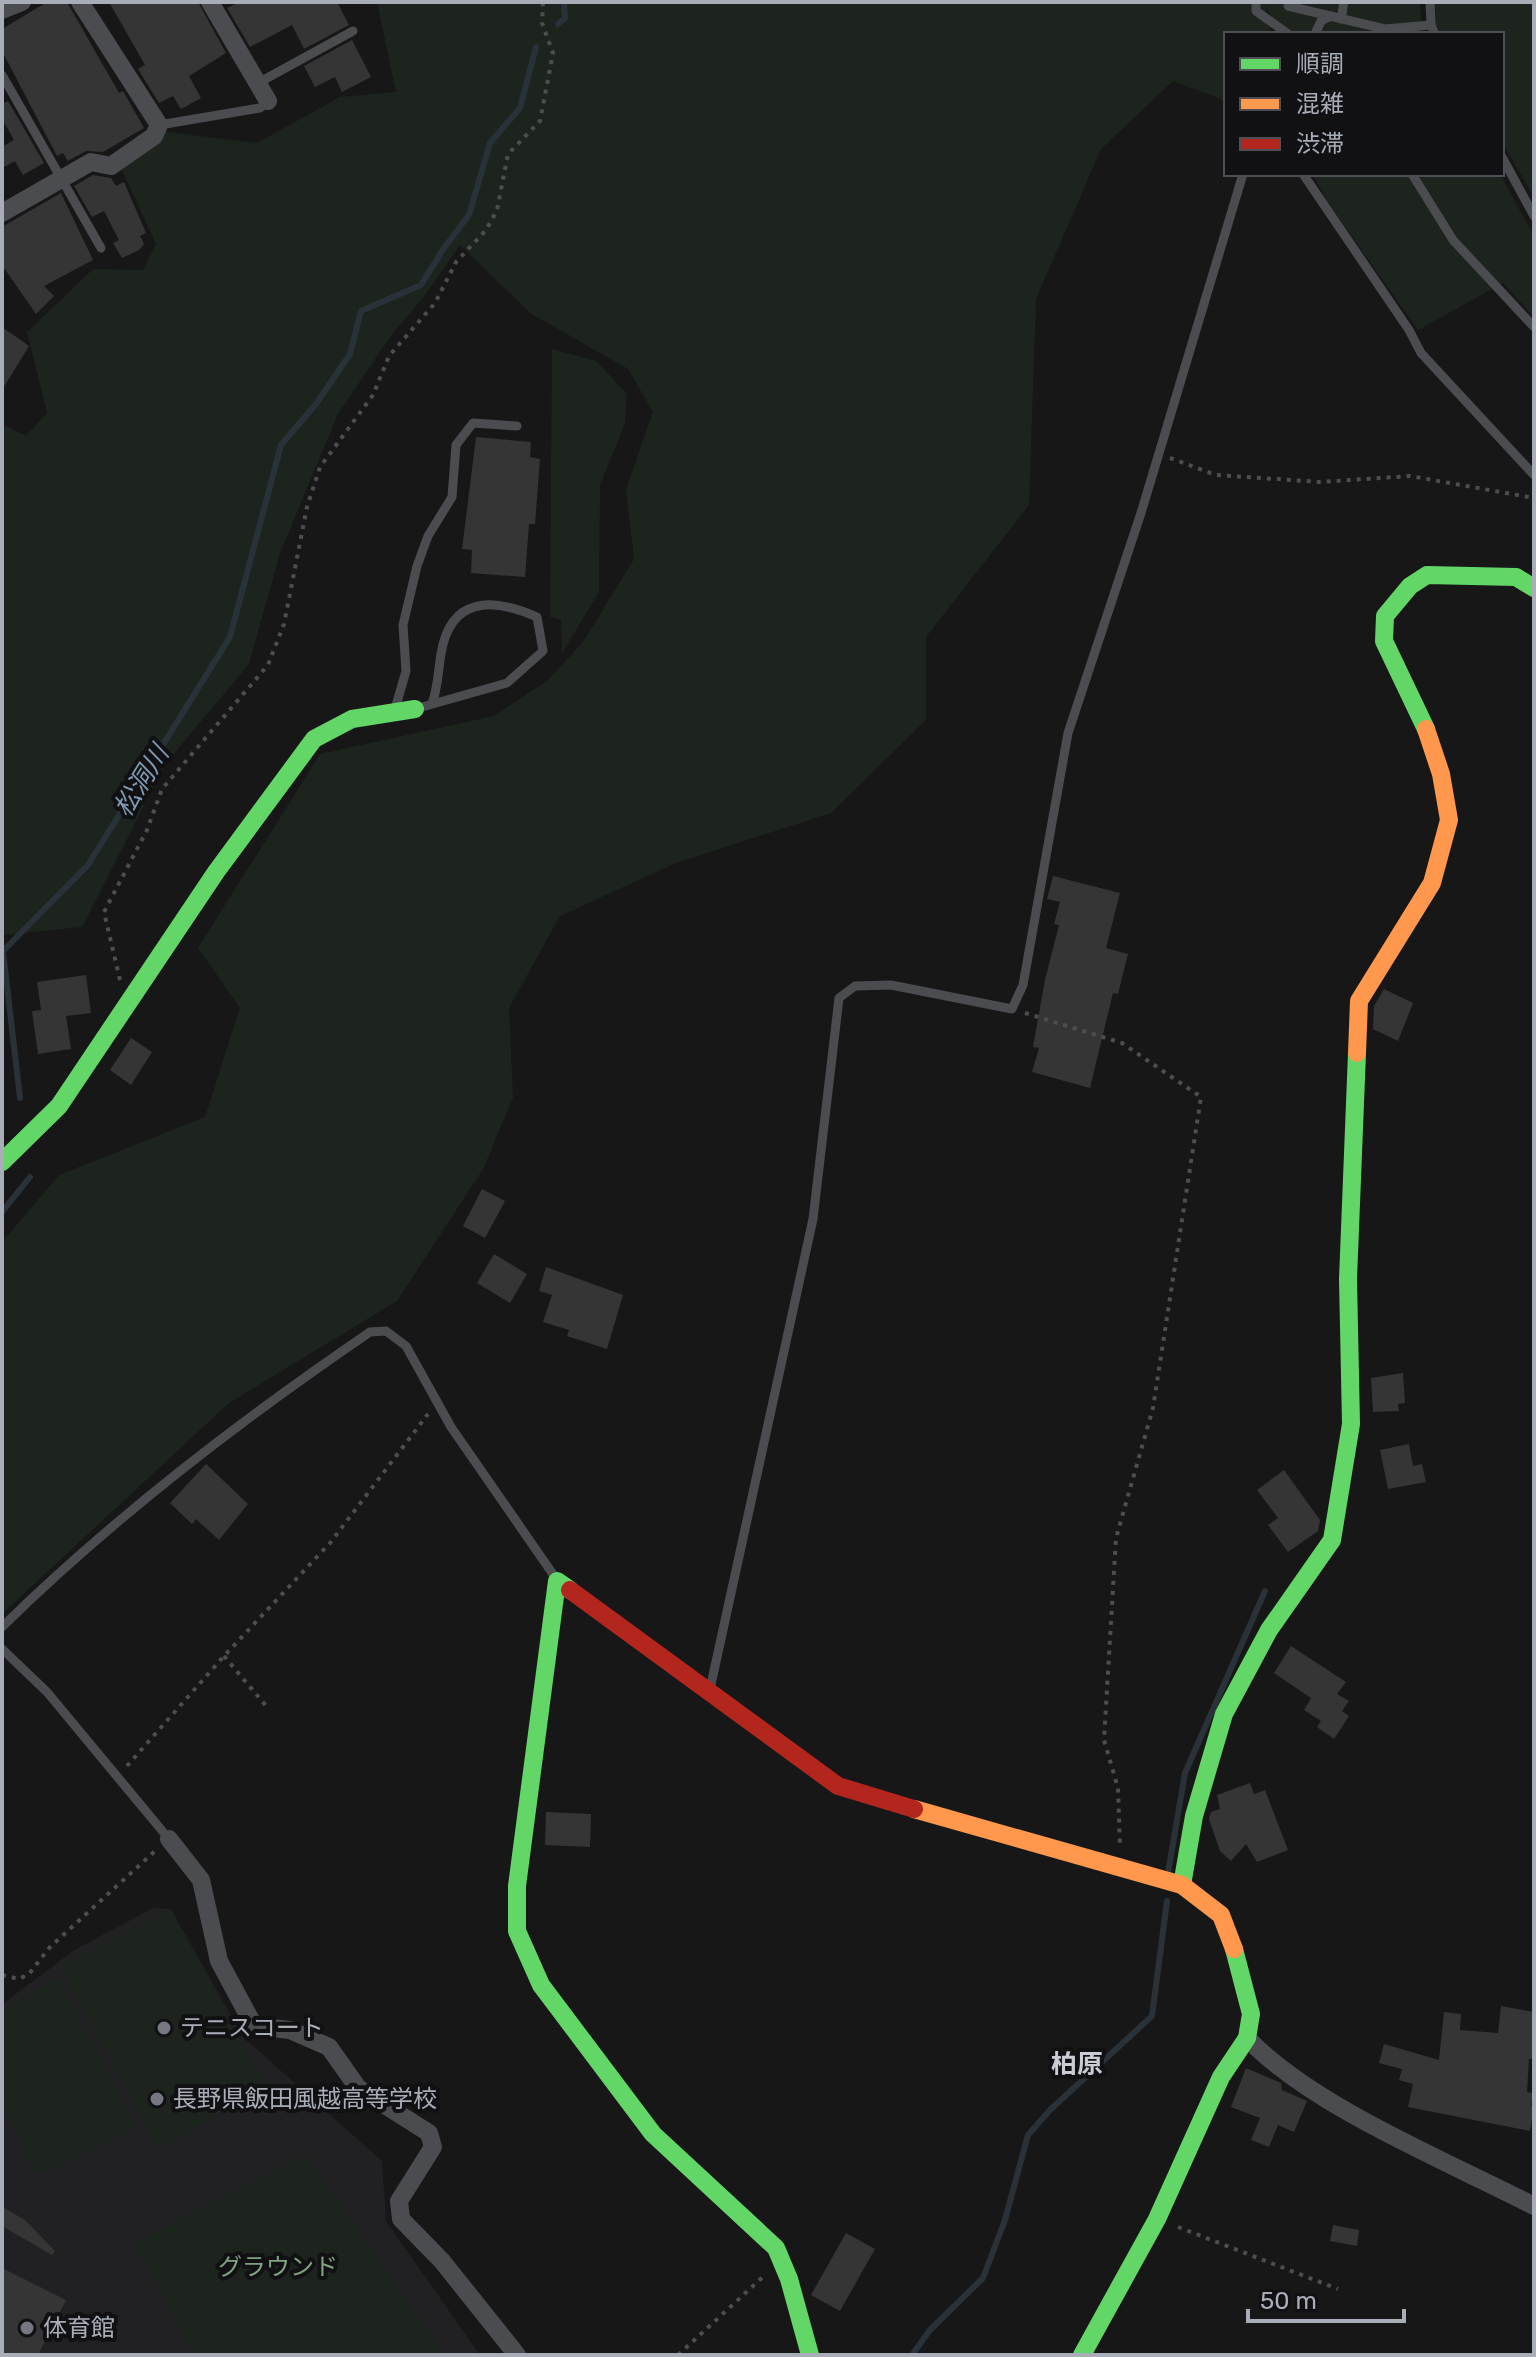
<svg xmlns="http://www.w3.org/2000/svg" width="1536" height="2357" viewBox="0 0 1536 2357" font-family="Rubik,'Noto Sans JP',sans-serif">
<style>
.built{fill:#212123}
.green{fill:#1d241e}
.lines{fill:none;stroke-linecap:round;stroke-linejoin:round}
.stream{stroke:#2a3239;stroke-width:6}
.building{fill:#353536}
.path{stroke:#4d4e52;stroke-width:4;stroke-dasharray:4 6;stroke-linecap:butt}
.lane{stroke:#4b4c50;stroke-width:9}
.street{stroke:#4b4c50;stroke-width:18}
.fast{stroke:#63d668;stroke-width:18}
.slow{stroke:#ff974d;stroke-width:18}
.jam{stroke:#b3261e;stroke-width:18}
.poi-dot{fill:#757880;stroke:#111113;stroke-width:3}
.labels{text-anchor:middle;stroke-width:8;stroke-linejoin:round;paint-order:stroke}
.poi-label{font-size:24px;fill:#a8adb8;stroke:#111113;text-anchor:start}
.park-label{font-size:24px;fill:#7fa381;stroke:#111113}
.water-label{font-size:26px;font-style:italic;fill:#7f9bb3;stroke:#111113}
.neighbourhood-label{font-size:26px;font-weight:bold;fill:#c9ccd4;stroke:#111113}
</style>
<rect width="100%" height="100%" fill="#171717"/>
<path class="built" d="M153 1908 171 1909 243 2037 382 2161 386 2221 480 2355H2V2004L76 1949Z"/>
<g class="green">
<path d="M377 2H1420L1422 34H1277L1266 6 1271 34H1226V101L1173 81 1101 149 1036 299 1029 505 926 637V720L831 813 676 863 560 916 509 1008 513 1098 483 1169 397 1301 229 1403 2 1614V1242L59 1175 205 1117 240 1008 198 948 320 754 494 716 547 681 583 642 634 559 626 490 653 412 628 369 530 313 460 245 423 298 392 334 338 414 280 553 249 664 166 763 82 927 2 935V424L26 436 47 413 27 332 93 269 143 270 156 244 120 166 161 131 257 143 340 97 396 92Z"/>
<path d="M1434 2H1534V197L1502 142V34H1439L1435 26Z"/>
<path d="M1313 174H1500L1534 236V317L1503 283 1418 330 1327 201Z"/>
<path d="M552 349 596 361 627 394 625 423 600 485 599 592 562 653 561 620 550 617Z"/>
<path d="M171 1909 267 2090 157 2148 61 1967Z"/>
<path d="M61 1979 135 2127 38 2176 2 2104V2009Z"/>
<path d="M305 2155 445 2355H194L135 2243Z"/>
</g>
<g class="lines">
<g class="stream">
<path d="M558 24 565 18 564 2"/>
<path d="M20 1098 3 951 88 865 230 637 281 445 316 404 350 354 361 311 421 285 444 248 469 215 490 143 520 108 536 47"/>
<path d="M2 1212 30 1177"/>
<path d="M1168 1873 1185 1773 1265 1591"/>
<path d="M912 2355 930 2330 983 2278 1005 2220 1028 2135 1050 2110 1152 2016 1167 1901"/>
</g>
</g>
<g class="building">
<path d="M47 2H67L119 93 123 91 144 128 103 152 86 151 68 161 63 153 57 156 2 51V29Z"/>
<path d="M109 2H198L226 53 189 76 201 98 181 109 173 96 159 103 138 69 145 65Z"/>
<path d="M239 2H337L349 25 304 49 292 25 250 47 227 8Z"/>
<path d="M352 40 371 77 342 92 335 77 315 87 304 66Z"/>
<path d="M8 101 44 163 23 175 15 161 2 168V147L14 140 2 119V104Z"/>
<path d="M93 175 111 178 116 186 124 182 146 233 140 236 144 244 139 250 122 258 113 243 119 240 104 211 92 217 74 186Z"/>
<path d="M61 193 93 260 44 286 54 296 36 314 2 265V227Z"/>
<path d="M2 327 29 346 2 390Z"/>
<path d="M476 437 531 442 530 457 540 459 535 524H529L525 577 471 573 472 550 462 549Z"/>
<path d="M1053 876 1120 893 1106 948 1128 954 1118 994 1113 993 1090 1088 1032 1072 1039 1048 1033 1047 1045 980 1059 925 1054 924 1060 902 1047 899Z"/>
<path d="M86 975 91 1013 66 1016 71 1049 38 1054 32 1011 41 1010 37 982Z"/>
<path d="M1384 989 1413 1003 1398 1041 1373 1029 1374 1006Z"/>
<path d="M131 1038 152 1052 131 1085 110 1070Z"/>
<path d="M482 1189 505 1201 485 1238 463 1226Z"/>
<path d="M494 1254 527 1274 510 1303 477 1283Z"/>
<path d="M546 1267 623 1295 607 1349 567 1336 569 1330 543 1322 552 1295 539 1291Z"/>
<path d="M1403 1373 1405 1403 1398 1404 1399 1411 1373 1412 1371 1378Z"/>
<path d="M1409 1444 1413 1466 1422 1464 1426 1482 1388 1489 1380 1450Z"/>
<path d="M206 1464 248 1504 219 1540 196 1519 192 1524 170 1503Z"/>
<path d="M1284 1470 1320 1520 1318 1531 1288 1552 1268 1525 1278 1518 1257 1490Z"/>
<path d="M1291 1646 1346 1682 1337 1694 1349 1701 1342 1711 1349 1716 1334 1739 1317 1727 1321 1721 1304 1710 1311 1698 1274 1673Z"/>
<path d="M1250 1783 1254 1794 1265 1790 1288 1850 1257 1862 1246 1844 1231 1861 1220 1851 1209 1819 1211 1812 1220 1809 1217 1795Z"/>
<path d="M546 1812 591 1814 590 1847 545 1845Z"/>
<path d="M1501 2006 1534 2012V2059H1529L1527 2092 1533 2093 1531 2106H1534L1530 2131 1408 2107 1413 2084 1399 2080 1402 2069 1379 2063 1384 2044 1439 2060 1444 2012 1461 2014 1460 2030 1498 2033Z"/>
<path d="M1246 2068 1281 2083 1282 2090 1307 2101 1294 2132 1278 2125 1269 2147 1251 2140 1260 2118 1231 2107Z"/>
<path d="M2 2207 25 2220 55 2251 52 2255 2 2226Z"/>
<path d="M1333 2225 1359 2230 1357 2246 1330 2241Z"/>
<path d="M846 2233 875 2249 840 2311 811 2295Z"/>
<path d="M2 2268 66 2300 38 2355H2Z"/>
</g>
<g class="lines">
<g class="path">
<path d="M1170 458 1216 475 1320 482 1410 476 1534 498"/>
<path d="M120 980 104 912 147 830 162 789 268 665 284 624 307 507 320 467 373 395 389 356 435 303 456 262 486 230 497 210 508 154 540 121 553 53 542 23 543 2"/>
<path d="M1025 1013 1122 1043 1201 1097 1153 1408 1116 1538 1104 1740 1118 1788 1120 1847"/>
<path d="M224 1656 267 1707"/>
<path d="M127 1766 224 1656 330 1543 428 1414"/>
<path d="M2 1975 19 1979 29 1974 50 1947 155 1851"/>
<path d="M1178 2227 1338 2289"/>
<path d="M678 2355 765 2275"/>
</g>
<g class="lane">
<path d="M1256 2V11L1288 34"/>
<path d="M1430 2 1431 25 1435 34"/>
<path d="M1288 6 1385 29 1431 25"/>
<path d="M1341 19 1344 2"/>
<path d="M1315 34 1321 21 1331 16"/>
<path d="M2 75 101 248"/>
<path d="M258 83 353 31"/>
<path d="M159 125 260 108 268 101"/>
<path d="M1502 157 1534 216"/>
<path d="M1303 174 1409 330 1421 353 1534 475"/>
<path d="M1412 174 1453 240 1534 327"/>
<path d="M395 709 406 671 403 625 417 566 428 536 452 497 456 445 473 423 517 426"/>
<path d="M415 709 507 683 543 651 537 617C492 597 450 597 441 654 438 672 438 687 432 704"/>
<path d="M2 1627C114 1517 241 1420 370 1332L386 1331 406 1346 451 1427 557 1580"/>
<path d="M2 1649 47 1692 169 1839"/>
<path d="M710 1689 813 1219 839 998 855 986 891 985 1012 1009 1023 985 1068 733 1141 513 1243 174"/>
</g>
<g class="street">
<path d="M210 2 268 101"/>
<path d="M2 10 22 2"/>
<path d="M2 213 91 162 111 166 154 136 159 125 80 2"/>
<path d="M169 1839 201 1880 219 1961 254 2026 290 2030 329 2047 358 2088 429 2133 433 2147 399 2201 401 2219 442 2261 517 2355"/>
<path d="M1247 2038C1313 2107 1447 2161 1534 2206"/>
</g>
<g class="fast">
<path d="M1426 729 1384 641 1385 616 1410 586 1427 575 1516 577 1534 588"/>
<path d="M2 1162 59 1106 216 872 314 739 352 719 415 709"/>
<path d="M570 1590 557 1581 517 1886V1931L541 1985 653 2134 776 2248 789 2279 810 2355"/>
<path d="M1182 1885 1194 1816 1224 1714 1269 1630 1332 1540 1351 1424 1348 1279 1357 1053"/>
<path d="M1082 2355 1157 2219 1221 2077 1247 2038 1251 2014 1234 1949"/>
</g>
<g class="slow">
<path d="M1357 1053 1359 1001 1432 883 1449 820 1441 774 1426 729"/>
<path d="M914 1809 1182 1885 1221 1915 1234 1949"/>
</g>
<path class="jam" d="M570 1590 838 1786 914 1809"/>
</g>
<g class="poi-dot">
<circle cx="164" cy="2028" r="8"/>
<circle cx="157" cy="2099" r="8"/>
<circle cx="27" cy="2328" r="8"/>
</g>
<g class="labels">
<g class="poi-label">
<text x="180" y="2036">テニスコート</text>
<text x="173" y="2107">長野県飯田風越高等学校</text>
<text x="43" y="2336">体育館</text>
</g>
<g class="park-label">
<text x="278" y="2275">グラウンド</text>
</g>
<g class="water-label">
<text transform="translate(141 781) rotate(-58)" y="9">松洞川</text>
</g>
<g class="neighbourhood-label">
<text x="1077" y="2073">柏原</text>
</g>
</g>
<rect width="1536" height="2357" fill="none" stroke="#a8adb8" stroke-width="8"/>
<rect x="1224" y="32" width="280" height="144" fill="#111113" stroke="#4d4f55" stroke-width="2"/>
<rect x="1240" y="58" width="40" height="12" fill="#63d668" stroke="#4d4f55" stroke-width="2"/>
<text x="1296" y="72" font-size="24" fill="#a8adb8">順調</text>
<rect x="1240" y="98" width="40" height="12" fill="#ff974d" stroke="#4d4f55" stroke-width="2"/>
<text x="1296" y="112" font-size="24" fill="#a8adb8">混雑</text>
<rect x="1240" y="138" width="40" height="12" fill="#b3261e" stroke="#4d4f55" stroke-width="2"/>
<text x="1296" y="152" font-size="24" fill="#a8adb8">渋滞</text>
<path d="M1248 2309v12h156v-12" fill="none" stroke="#a8adb8" stroke-width="4"/>
<text x="1260" y="2309" font-size="24" fill="#a8adb8" stroke="#111113" stroke-width="6" paint-order="stroke">50 m</text>
</svg>
